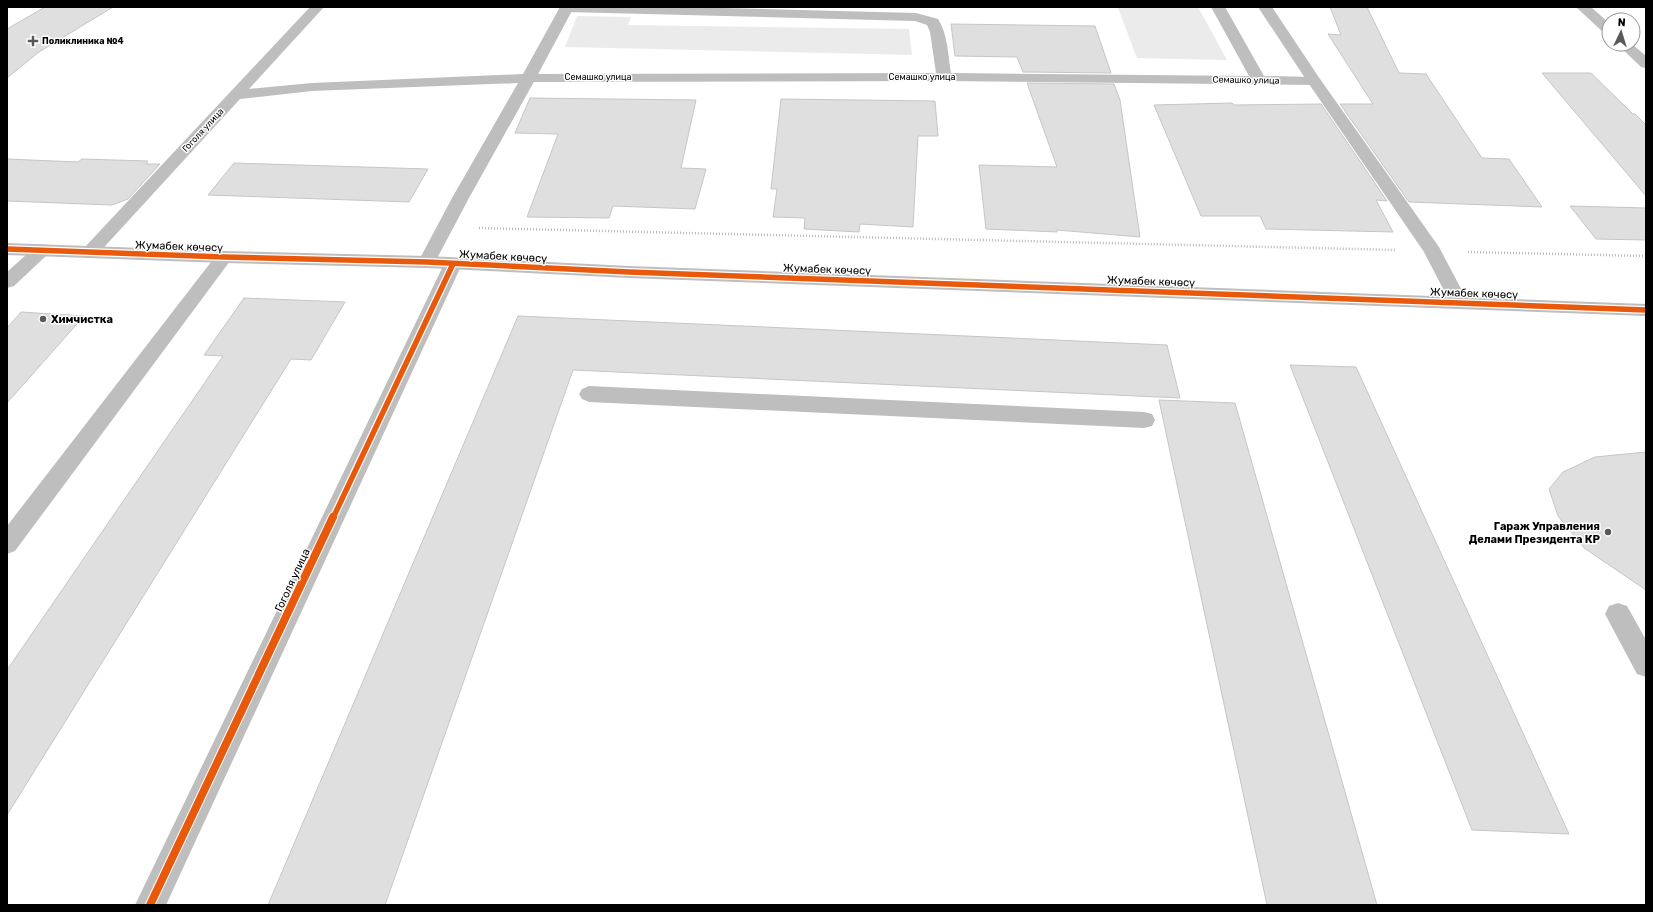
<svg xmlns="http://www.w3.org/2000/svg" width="1653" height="912" viewBox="0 0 1653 912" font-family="Rubik,sans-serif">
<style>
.green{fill:#ebebeb}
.building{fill:#dfdfdf;stroke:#c6c6c6}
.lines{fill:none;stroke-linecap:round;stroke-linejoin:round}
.path{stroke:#b9b9b9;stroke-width:2.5;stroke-dasharray:1 2;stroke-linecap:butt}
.service{fill:#bebebe;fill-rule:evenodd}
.minor{fill:#bebebe;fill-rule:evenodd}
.tertiary{fill:#bebebe;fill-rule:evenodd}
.cycleway-far1-casing{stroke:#fff;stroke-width:8}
.cycleway-casing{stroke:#fff;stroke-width:10}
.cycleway-far1{stroke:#e8590c;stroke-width:5.5}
.cycleway{stroke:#e8590c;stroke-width:8}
.poi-dot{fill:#595959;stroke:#fff;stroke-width:1.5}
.labels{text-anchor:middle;stroke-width:3;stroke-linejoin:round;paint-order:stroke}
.far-poi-label{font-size:9px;font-weight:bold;fill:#000;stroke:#fff;text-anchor:start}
.far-street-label{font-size:9px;fill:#000;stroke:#fff}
.street-label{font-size:11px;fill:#000;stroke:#fff}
.poi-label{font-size:11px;font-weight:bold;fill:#000;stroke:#fff;text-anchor:start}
</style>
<rect width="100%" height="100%" fill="#fff"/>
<g class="green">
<path d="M1097 7H1198L1227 60 1137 58 1118 8Z"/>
<path d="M577 16 631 17 628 25 909 29 912 55 565 47Z"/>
</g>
<g class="building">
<path d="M45 7H113L39 52 7 78V29Z"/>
<path d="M1330 7H1367L1399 73 1426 74 1482 158 1509 159 1542 207 1409 202 1340 104H1373L1328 34 1341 35Z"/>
<path d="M951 24 1095 26 1111 73 1023 72 1017 57 955 56Z"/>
<path d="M1542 73H1591L1633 114H1635L1646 125V196Z"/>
<path d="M1027 83 1114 84 1120 100 1140 237 1057 230V232L986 229 979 165 1057 167Z"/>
<path d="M530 98 696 100 681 168 706 169 695 209 613 206 609 218 527 217 558 134 515 133Z"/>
<path d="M781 99 935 101 938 136H918L913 227 860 224 859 232 804 229 805 218 773 217 777 189H771Z"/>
<path d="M1232 103 1234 105 1321 104 1387 201 1376 200 1393 232 1266 229 1260 216H1201L1154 105Z"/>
<path d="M7 159 78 162 82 159 148 161 146 164H160L128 199 112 205 7 201Z"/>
<path d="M234 163 428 169 409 202 208 195Z"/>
<path d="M1570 206 1646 208V240L1596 239Z"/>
<path d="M244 298 345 302 311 360 291 359 7 815V670L223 356 204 355Z"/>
<path d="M21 312 84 316 7 403V328Z"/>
<path d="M518 316 1167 345 1180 398 573 370 385 905H268Z"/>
<path d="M1290 365 1356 367 1569 834 1472 830Z"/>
<path d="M1159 400 1235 403 1377 905H1267Z"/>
<path d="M1646 452V590L1584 548 1558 516 1549 489 1563 472 1595 457Z"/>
</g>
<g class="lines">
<g class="path">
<path d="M479 228 1396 250"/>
<path d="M1468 252 1646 256"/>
</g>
<g class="service">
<path d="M561 7H683L916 13 938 19C948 34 948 56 951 73L1249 76 1211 7H1225L1264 76 1314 77 1319 78 1321 81 1319 84 1314 85 944 81 529 82 524 81 522 78 524 75 529 74 936 73 930 32 927 25 915 21 567 12 562 11Z"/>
<path d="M42 244 48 246 51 250 48 254 14 286 7 288V272L36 246Z"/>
<path d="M224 251 230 253 233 257 230 261 15 551 7 554V526L218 253Z"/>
<path d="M589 386 1144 412 1152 414 1155 420 1152 426 1144 428 589 402 582 399 579 394 582 389Z"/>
<path d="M1618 603 1627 606 1646 640V677L1637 674 1605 614 1609 606Z"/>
</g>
<g class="minor">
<path d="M310 7H324L249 89 312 83 523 74 560 7H574L536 78 469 198 433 266 427 268 421 266 418 262 452 198 518 83 312 91 240 99 96 256 90 258 84 256 81 252 84 248Z"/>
<path d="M1258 7H1272L1320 79 1439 247 1468 302 1466 306 1459 308 1452 306 1424 252 1307 81Z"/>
<path d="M453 258 459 260 462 264 166 905H135L444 264 447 260Z"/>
</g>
<g class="tertiary">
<path d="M1576 7H1591L1609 23V34L1604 33Z"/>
<path d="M1617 44H1632L1646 56V68L1641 67Z"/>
<path d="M7 243 224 251 427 256 629 266 1646 304V316L629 278 427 268 224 263 7 255Z"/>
</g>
<defs>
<g id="cycleway-far1">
<path d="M7 249 224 257 427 262 629 272 1646 310"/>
<path d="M333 518 453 264"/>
</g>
<path id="cycleway" d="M150 905 333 517"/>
</defs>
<use href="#cycleway-far1" class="cycleway-far1-casing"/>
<use href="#cycleway" class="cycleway-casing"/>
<use href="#cycleway-far1" class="cycleway-far1"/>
<use href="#cycleway" class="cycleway"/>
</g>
<g class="poi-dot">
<path d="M31 35h4v4h4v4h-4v4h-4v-4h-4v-4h4z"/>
<circle cx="43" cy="319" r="4"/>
<circle cx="1608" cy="532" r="4"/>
</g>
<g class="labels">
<g class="far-poi-label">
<text x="42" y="44">Поликлиника №4</text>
</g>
<g class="far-street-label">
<text x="598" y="80">Семашко улица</text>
<text x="922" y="80">Семашко улица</text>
<text transform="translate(1246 80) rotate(1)" y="3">Семашко улица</text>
<text transform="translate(203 130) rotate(-47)" y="3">Гоголя улица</text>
</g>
<g class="street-label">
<text transform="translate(179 246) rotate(2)" y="4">Жумабек көчөсү</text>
<text transform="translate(503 256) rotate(3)" y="4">Жумабек көчөсү</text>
<text transform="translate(827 269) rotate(2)" y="4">Жумабек көчөсү</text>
<text transform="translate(1151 281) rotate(2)" y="4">Жумабек көчөсү</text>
<text transform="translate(1474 293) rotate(2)" y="4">Жумабек көчөсү</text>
<text transform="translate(292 580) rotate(-65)" y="4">Гоголя улица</text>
</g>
<g class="poi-label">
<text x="51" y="323">Химчистка</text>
<text x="1600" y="530" text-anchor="end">Гараж Управления<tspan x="1600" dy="13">Делами Президента КР</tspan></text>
</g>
</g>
<rect width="1653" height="912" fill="none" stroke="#000000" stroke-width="16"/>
<g transform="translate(1621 32) rotate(4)"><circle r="19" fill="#ffffff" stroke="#999999"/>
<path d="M0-3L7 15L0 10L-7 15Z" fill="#595959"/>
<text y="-6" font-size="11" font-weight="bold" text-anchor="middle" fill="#000000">N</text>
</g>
</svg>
